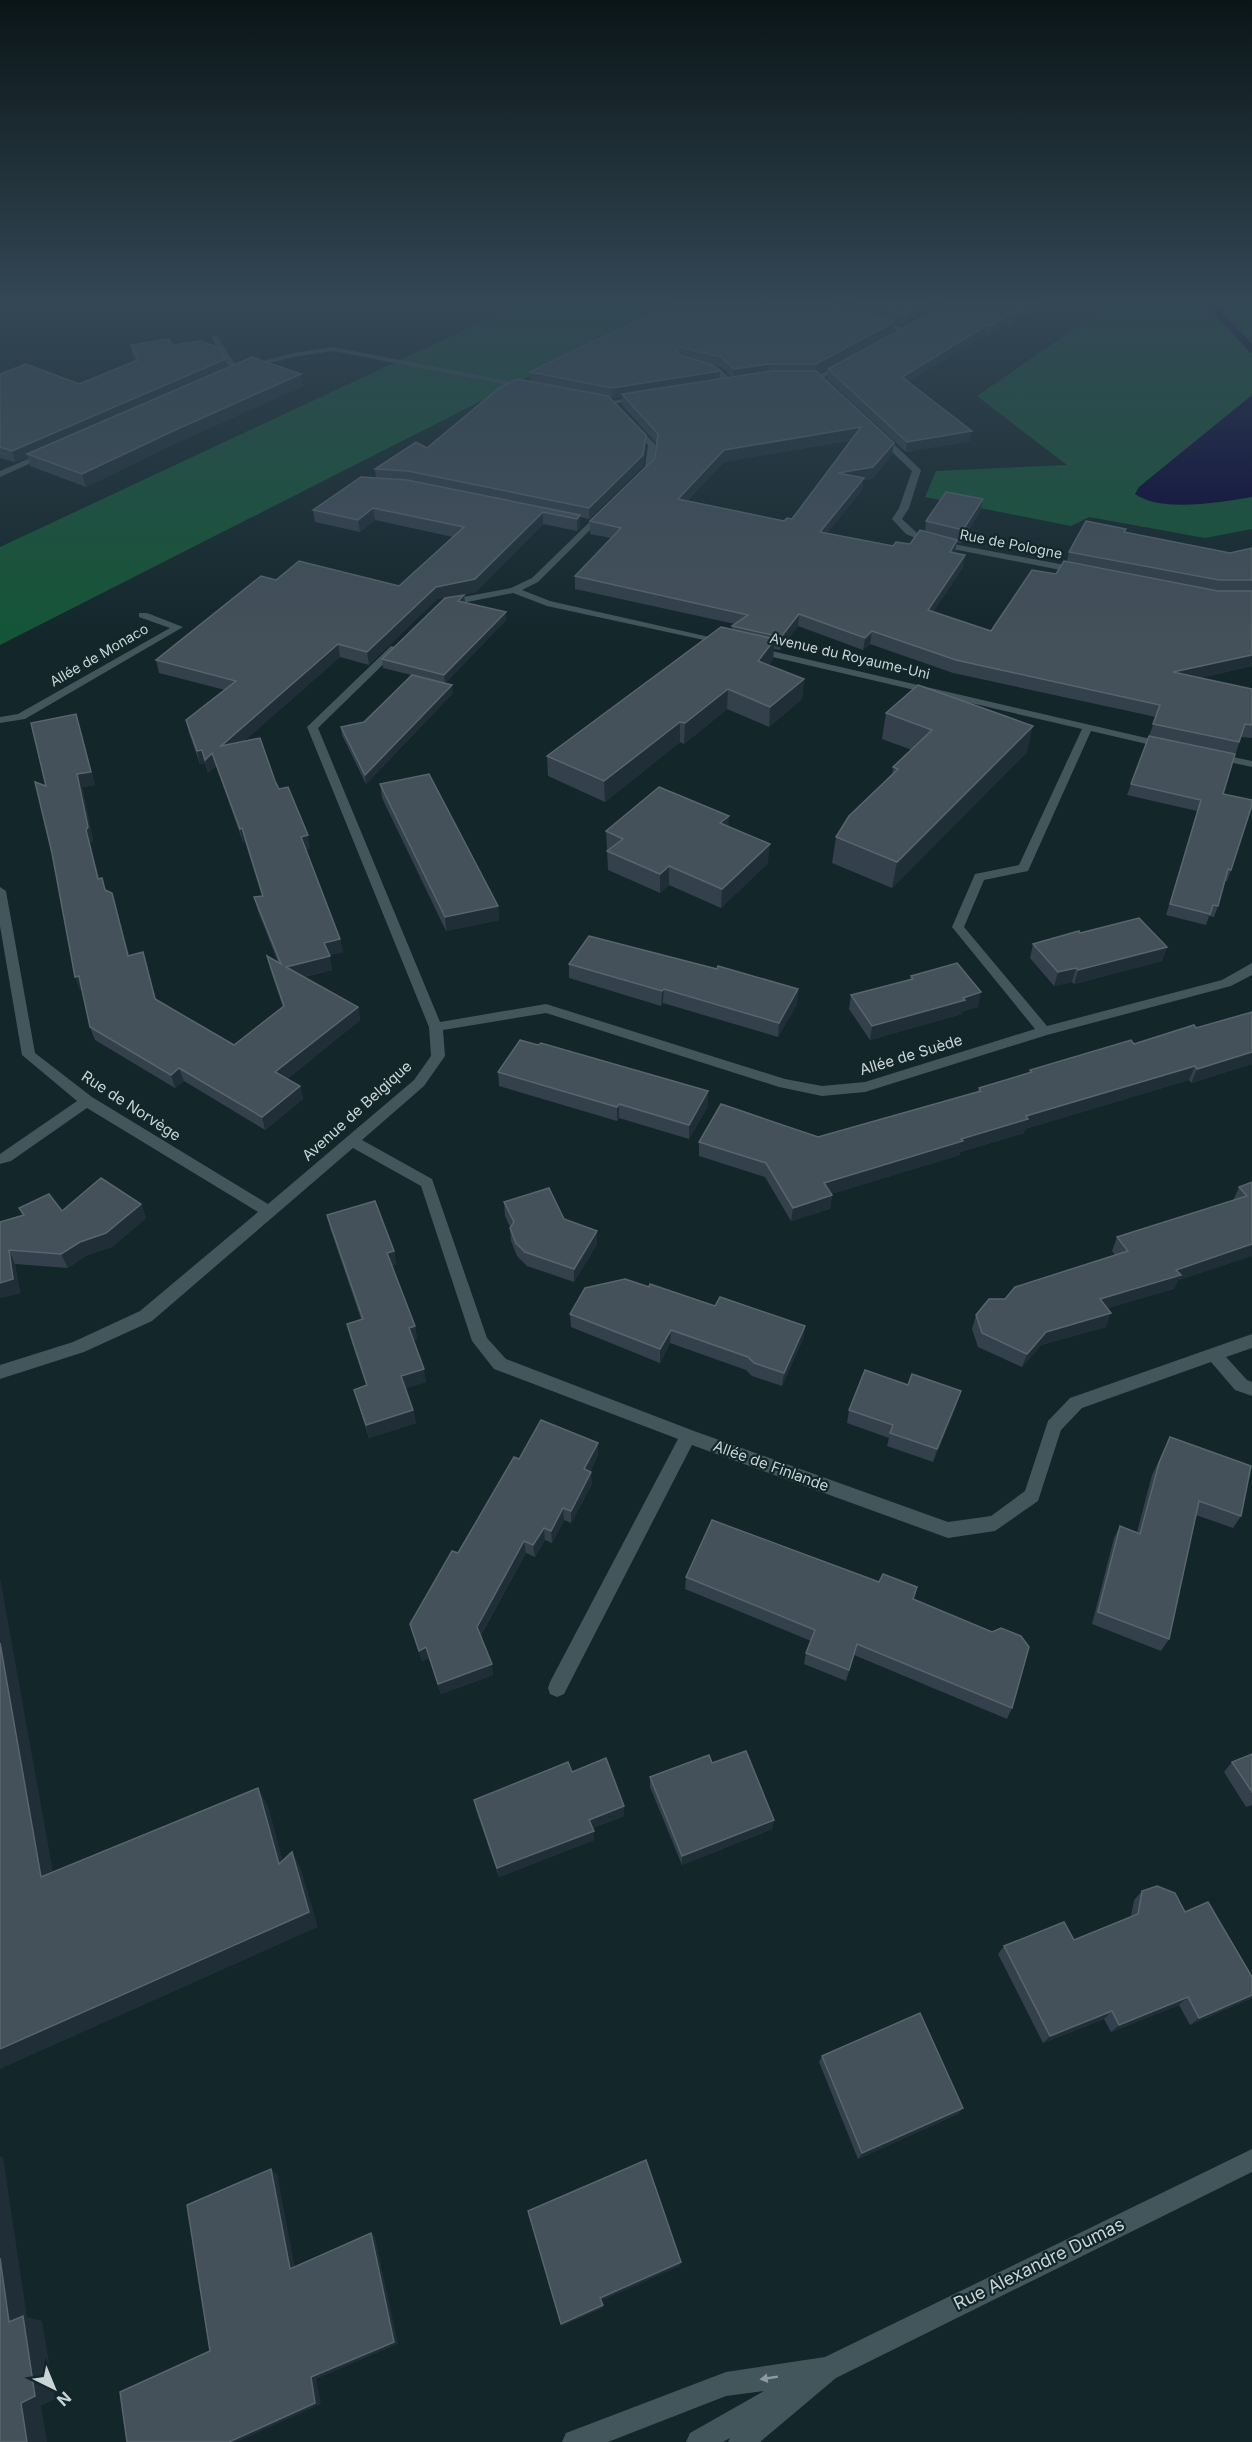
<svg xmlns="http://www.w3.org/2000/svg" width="1252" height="2442" viewBox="0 0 1252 2442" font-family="Inter,sans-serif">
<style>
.green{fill:#145636}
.water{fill:#060035}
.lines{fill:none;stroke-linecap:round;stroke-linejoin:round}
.stream{stroke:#060035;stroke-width:7}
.minor{fill:#43565c;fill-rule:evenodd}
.wall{fill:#34404b;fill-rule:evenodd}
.shaded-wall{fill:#202f37}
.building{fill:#44505a;stroke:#59656d;stroke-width:1.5;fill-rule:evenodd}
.oneway{fill:#8d9ba0}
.labels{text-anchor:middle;stroke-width:4.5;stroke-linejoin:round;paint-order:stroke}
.far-street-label{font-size:14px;fill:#c9d4d7;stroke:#13262a}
.street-label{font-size:15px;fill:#c9d4d7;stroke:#13262a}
.near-street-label{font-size:18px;fill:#c9d4d7;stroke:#13262a}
</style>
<rect width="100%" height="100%" fill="#13262a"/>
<g class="green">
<path d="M528 300H680L0 645V547Z"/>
<path d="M1116 300H1252V529L1205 538 1089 517 1071 526 925 497 936 471 1067 465 977 396Z"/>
</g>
<path class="water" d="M1252 395V497C1221 502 1161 513 1135 494L1139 487Z"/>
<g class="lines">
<path class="stream" d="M1206 300 1252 349"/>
<g class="minor">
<path d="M871 319H877L910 330 906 332 871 323Z"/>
<path d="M211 336H217L240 372 239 374H233Z"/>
<path d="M333 347 530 385 534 387 530 389 333 351 293 357 245 369 241 367 293 353Z"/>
<path d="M843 361 850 363 823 378 833 387V391H827L814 378Z"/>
<path d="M701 364 720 369 736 384 729 386 714 373 698 368V364Z"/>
<path d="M643 395H646V399L612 404 608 402Z"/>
<path d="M633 422 656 445 653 468 638 481 634 478 645 467 648 445 629 424Z"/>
<path d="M875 432H881L921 470 909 508 902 519 917 533 937 541 1081 568 1086 571 1081 574 932 545 906 534 892 519 899 508 912 471 875 436Z"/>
<path d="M44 452 51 454 0 477V471Z"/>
<path d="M604 508 609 511 538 582 522 590 550 601 727 641V645L547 606 513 593 447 606 442 603 447 600 511 588 532 578Z"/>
<path d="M139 613H147L183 627 25 719 0 723V717L18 714 170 628 139 617Z"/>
<path d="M391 646 400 648 318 728 440 1022 546 1004 785 1079 822 1086 865 1082 1035 1029 952 927 975 874 1019 865 1082 729 751 652 750 650 755 647 1168 743V747L1164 748 1091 731 1028 871 984 880 964 927 1047 1026 1222 980 1252 963V975L1231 986 1047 1035 865 1092 822 1096 779 1087 546 1013 443 1030 445 1056 424 1086 362 1140 432 1179 487 1338 506 1359 694 1431 948 1522 991 1516 1025 1491 1048 1421 1070 1398 1252 1334V1348L1226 1357 1247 1380 1252 1382V1396L1235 1390 1211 1362 1082 1408 1061 1430 1038 1501 995 1531 948 1538 692 1445 564 1694 557 1697 550 1694 548 1688 550 1682 678 1439 494 1369 472 1341 421 1186 353 1148 152 1321 84 1352 0 1379V1365L73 1342 140 1311 258 1212 87 1108 11 1161 0 1164V1154L77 1101 22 1055 0 926V887L6 891 35 1053 92 1097 268 1204 414 1080 431 1056 429 1027 307 727Z"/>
<path d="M1214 753 1252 761V767L1210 758V754Z"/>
<path d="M1252 2149V2172L836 2378 760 2442H728L730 2438 723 2442H686L690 2433 764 2391 726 2396 608 2442H562L566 2433 726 2372 825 2357Z"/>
</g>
</g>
<g class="wall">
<path d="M680 300H941L905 325 873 316 893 332 818 373 892 455 872 479 863 480 862 490 827 533 893 546 910 544 925 531 926 521 980 512 961 543 957 542 955 553 963 567 933 612 991 631 1056 574 1067 561 1069 552 1126 529 1125 532 1230 553 1252 548V666L1200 678 1252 689V738L1241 737 1223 794 1231 870 1227 881H1225L1218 906 1214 917 1209 916 1206 925 1166 915 1197 811 1127 795 1156 717 953 673 870 644 863 650 798 626 780 650 774 649 773 659 769 665 804 679 802 699 769 727 727 709 684 744 680 742 605 802 548 776 547 756 732 630V626L735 624 575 589V576L611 538 590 534V521L655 458 657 444 623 406 622 396 612 398 609 397 646 435V446L643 466 589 519 580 517V527L577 531 543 524 476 592 437 599 369 665 340 657 244 741 275 781 310 849H306L340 939 343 952 329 955 332 970 304 977 358 1007 360 1020 287 1079 300 1086 303 1099 265 1130 184 1081 175 1088 95 1040 90 1027 82 990H80L75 977 46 786 80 728 95 785 82 787 93 840 90 843 99 878 106 890 112 893 129 955 143 952 156 999 234 1045 283 1007 270 969 267 956 278 962 258 911 254 897 262 896 245 842H243L216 766 208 773 205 763 200 764 189 733 186 720 225 690 159 673 156 660 276 580 399 586 453 537 375 520 360 532 315 522 313 510 376 478 375 469 427 448 531 381 530 372ZM709 364 721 367 732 377 720 379V371ZM851 440 792 519 784 521 687 501 724 462Z"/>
<path d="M1043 306 1011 326 1007 325 990 336 985 334 909 382 970 441 906 452 827 379 828 369 911 324Z"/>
<path d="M131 345H173L227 368 303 386 176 443 86 487 30 466 28 457 15 462 0 458V374L79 384 136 361 133 356Z"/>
<path d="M464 595 465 603 506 620 445 683 453 693 366 784 342 735 341 727 364 722 411 675 383 668 382 659Z"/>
<path d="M886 713 1027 752 892 888 832 863 836 837 892 776 893 767 912 750 882 739Z"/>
<path d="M380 784 498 906 499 920 446 931 382 798Z"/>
<path d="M606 831 768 863 721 908 669 885 660 893 608 870Z"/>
<path d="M1080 933 1167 947 1162 961 1074 984 1072 982 1054 986 1030 958 1033 944Z"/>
<path d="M569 964 798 989 797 1004 778 1037 663 1003 661 1006 569 978Z"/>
<path d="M911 976 978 1007 963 1011 962 1014 870 1040 849 1009 851 995 910 979Z"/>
<path d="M1252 1012V1064L1191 1083 1189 1080 1025 1129 1024 1133 960 1152V1155L831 1194 832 1195 830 1209 791 1221 765 1177 699 1156V1142L818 1137 978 1091 979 1088 1029 1073 1030 1070 1196 1028Z"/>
<path d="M498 1072 708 1106 689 1139 619 1118 617 1121 499 1086Z"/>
<path d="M1252 1182V1256L1178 1280 1174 1289 1107 1308 1106 1327 1041 1345 1022 1367 978 1347 972 1329 976 1315 1005 1299 1115 1255 1112 1251 1117 1237 1233 1201 1239 1187Z"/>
<path d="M504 1202 564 1219 597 1244 574 1282 527 1266 517 1256 511 1241 510 1227 505 1216Z"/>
<path d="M141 1204 146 1218 112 1247 87 1255 68 1268 15 1264 20 1293 0 1298V1222L23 1216 19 1208 62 1211Z"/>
<path d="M327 1215 394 1251 396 1264 392 1266 415 1326 417 1339 413 1340 426 1382 406 1388 413 1410 416 1423 369 1438 354 1390 366 1385 350 1337 347 1324 361 1319 330 1228Z"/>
<path d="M649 1287 715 1306 805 1326 803 1339 782 1386 752 1376 746 1370 670 1343 660 1363 571 1327 570 1314Z"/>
<path d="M957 1404 933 1462 887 1446 889 1438 847 1423 849 1410Z"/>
<path d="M1170 1437 1241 1516 1233 1528 1196 1515 1169 1639 1161 1651 1092 1624 1114 1538 1120 1526 1137 1532 1152 1475Z"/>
<path d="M598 1455 590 1472 592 1484 571 1523 564 1520 552 1543 545 1540 535 1557 526 1553 481 1635 493 1675 441 1694 429 1658 422 1661 410 1624 458 1553 519 1459Z"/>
<path d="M686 1577 913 1600 1012 1708 1007 1719 854 1655 846 1681 804 1664 806 1653 811 1641 685 1589Z"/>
<path d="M1252 1754V1805L1246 1807 1224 1772 1232 1762Z"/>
<path d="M712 1763 774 1820 772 1829 682 1865 650 1787V1777Z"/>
<path d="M572 1772 624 1806V1816L592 1828 594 1831V1840L499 1877 476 1810 474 1800Z"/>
<path d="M1142 1891 1185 1912 1252 1977V1998L1190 2025 1179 2005 1111 2032 1104 2019 1043 2043 998 1954 1004 1946 1074 1940 1131 1916 1134 1900Z"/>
<path d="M822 2056 963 2108 958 2114 858 2159 819 2062Z"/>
</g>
<g class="shaded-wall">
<path d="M928 300H941L905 325 906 315Z"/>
<path d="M1035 300H1044L1043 306 1011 326 1013 316Z"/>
<path d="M1008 315 1007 325 990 336 992 326Z"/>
<path d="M894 322 893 332 815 374 816 364Z"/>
<path d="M987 325 985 334 901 387 902 377Z"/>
<path d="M226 359 228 370 27 454 28 457 15 462 12 451Z"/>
<path d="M769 364V374L734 379V369Z"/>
<path d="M720 371V381L622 394V396L612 398V388Z"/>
<path d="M301 374 303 386 176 443 86 487 82 474 173 431Z"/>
<path d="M861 427 860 438 724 462 678 511V499L724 450Z"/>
<path d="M972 431 970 441 906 452 907 442Z"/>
<path d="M646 435V446L643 466 589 519V508Z"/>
<path d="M894 443 892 455 872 479 863 480 862 490 818 544 820 532 838 473Z"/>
<path d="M983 499 980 512 961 543 963 530Z"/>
<path d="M373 508 375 520 360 532 358 520Z"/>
<path d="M543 512V524L476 592 437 599 369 665 367 652 436 587Z"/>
<path d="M580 515V527L577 531V519Z"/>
<path d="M957 540 955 552 948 564 950 552Z"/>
<path d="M965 555 963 567 926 623 928 610Z"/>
<path d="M464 595 465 604 458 601Z"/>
<path d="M506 612V620L445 684 444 675Z"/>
<path d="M799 614 798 626 780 650 781 637Z"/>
<path d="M872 631 870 644 863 650 865 638Z"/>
<path d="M775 639 773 659 757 681 758 661Z"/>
<path d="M338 644 340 657 224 759 221 746Z"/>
<path d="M1252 655V666L1169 685 1173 672Z"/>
<path d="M804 679 802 699 769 727 770 707Z"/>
<path d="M452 685 453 693 366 784 365 775Z"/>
<path d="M728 689 727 709 684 744 685 723Z"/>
<path d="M76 714 95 785 82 787 93 840 90 843 102 892 98 879 86 830 77 774Z"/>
<path d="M680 722V742L605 802 604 781Z"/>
<path d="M1033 726 1027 752 892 888 897 862Z"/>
<path d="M202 750 205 763 200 764 197 751Z"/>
<path d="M212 753 216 766 208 773 205 760Z"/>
<path d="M729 816 728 834 720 823Z"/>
<path d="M242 828 245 842H243L240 829Z"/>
<path d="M308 835 310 849 304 850 301 837Z"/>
<path d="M770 844 768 863 721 908 722 889Z"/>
<path d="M669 866V885L660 893V874Z"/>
<path d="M112 893 116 906 132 969 128 956Z"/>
<path d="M498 906 499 920 446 931 445 917Z"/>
<path d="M340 939 343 952 327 956 324 943Z"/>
<path d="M1167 947 1162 961 1074 984 1078 970Z"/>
<path d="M143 952 147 966 159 1012 155 999Z"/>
<path d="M330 956 332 970 289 980 286 967Z"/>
<path d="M1076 968 1072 982 1054 986 1058 972Z"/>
<path d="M79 976 84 989 80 990 75 977Z"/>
<path d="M664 989 663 1003 661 1006 662 991Z"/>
<path d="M798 989 797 1004 778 1037 779 1023Z"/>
<path d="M981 992 978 1007 963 1011 962 1014 870 1040 872 1026Z"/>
<path d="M358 1007 360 1020 279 1085 275 1072Z"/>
<path d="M1252 1052V1064L1191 1083 1197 1069Z"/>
<path d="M1195 1066 1189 1080 1025 1129 1024 1133 960 1152V1155L822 1197 824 1183 961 1139 1026 1116Z"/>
<path d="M179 1068 184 1081 175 1088 171 1075Z"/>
<path d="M300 1086 303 1099 265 1130 262 1117Z"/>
<path d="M708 1091V1106L689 1139V1125Z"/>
<path d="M619 1104V1118L617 1121V1107Z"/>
<path d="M832 1195 830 1209 791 1221 793 1208Z"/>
<path d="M141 1204 146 1218 112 1247 87 1255 68 1268 61 1254Z"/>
<path d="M597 1231V1244L574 1282V1269Z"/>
<path d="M1252 1244V1256L1178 1280 1174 1289 1095 1312 1100 1299 1176 1270Z"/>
<path d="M9 1250 15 1264 20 1293 0 1298V1283Z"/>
<path d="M394 1251 396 1264 389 1266 387 1253Z"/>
<path d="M1111 1313 1106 1327 1041 1345 1022 1367 1027 1354 1046 1332Z"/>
<path d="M415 1326 417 1339 411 1341 409 1328Z"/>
<path d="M805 1326 803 1339 782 1386 784 1373Z"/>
<path d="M671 1330 670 1343 660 1363V1349Z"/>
<path d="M424 1369 426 1382 404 1389 401 1376Z"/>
<path d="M961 1391 957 1404 933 1462 937 1449Z"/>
<path d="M413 1410 416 1423 369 1438 366 1425Z"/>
<path d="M598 1443V1455L585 1481 584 1469Z"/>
<path d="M591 1472 592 1484 571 1523V1511Z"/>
<path d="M563 1508 564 1520 552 1543 551 1531Z"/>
<path d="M544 1528 545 1540 535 1557 533 1545Z"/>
<path d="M524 1541 526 1553 479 1638 477 1627Z"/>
<path d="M0 1578 57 1894 41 1877 0 1643Z"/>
<path d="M426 1647 429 1658 422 1661 419 1651Z"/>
<path d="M492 1664 493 1675 441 1694 438 1684Z"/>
<path d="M258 1788 268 1806 288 1880 279 1864Z"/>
<path d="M624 1806V1816L589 1829V1820Z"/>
<path d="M774 1820 772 1829 682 1865V1856Z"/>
<path d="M594 1831V1840L499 1877 497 1868Z"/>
<path d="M292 1852 301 1869 318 1927 0 2069V2049L309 1912Z"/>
<path d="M1252 1995V1998L1250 1999 1190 2025 1199 2018Z"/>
<path d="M1188 1997 1179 2005 1111 2032 1119 2025Z"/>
<path d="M1112 2011 1104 2019 1043 2043 1050 2036Z"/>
<path d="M963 2108 958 2114 858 2159 862 2153Z"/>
<path d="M0 2156 3 2157 27 2317 42 2321 55 2399 41 2406 47 2442H27L0 2258Z"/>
<path d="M271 2169 277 2174 296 2273 290 2269Z"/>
<path d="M371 2233 375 2237 398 2344 316 2379 321 2404 237 2442H229L311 2377Z"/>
<path d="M681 2262 680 2266 601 2301 600 2298Z"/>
<path d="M603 2305V2308L562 2326 561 2324Z"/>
</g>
<g class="building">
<path d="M680 300H820L894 322 816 364H769L734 369 721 357 679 347 677 349 679 355 713 365 720 371 612 388 530 372Z"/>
<path d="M852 300H928L906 315Z"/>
<path d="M946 300H1039L1013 316 1008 315 992 326 987 325 902 377 972 431 907 442 828 369 911 324Z"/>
<path d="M168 339 173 345 201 341 218 347 226 359 12 451 0 447V374L26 364 79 384 138 360 131 345Z"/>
<path d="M252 357 301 374 173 431 82 474 27 454Z"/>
<path d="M770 371H816L894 443 873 467 838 473 864 478 820 532 893 546 896 542 910 544 920 530 957 540 950 552 965 555 928 610 991 631 1032 570 1056 574 1064 561 1218 591H1252V655L1173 672 1252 689V725L1245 724 1239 742 1153 724 1160 705 956 660 872 631 865 638 799 614 781 637 732 626 748 615 575 576 621 528 590 521 655 458 658 434 622 394ZM861 427 792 519 787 518 784 521 678 499 724 450Z"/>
<path d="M517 379 608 396 646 435 643 455 589 508 408 471 375 469 416 442 427 448 499 388Z"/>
<path d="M361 477 407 480 580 515 577 519 543 512 475 579 436 587 367 652 338 644 221 746 260 738 275 781 279 789 288 787 308 835 301 837 340 939 324 943 330 956 286 967 358 1007 275 1072 300 1086 262 1117 179 1068 171 1075 90 1027 79 976 75 977 52 853 35 782 46 786 31 723 76 714 91 772 77 774 88 827 86 830 98 879 102 878 105 890 112 893 128 956 143 952 155 999 234 1045 284 1006 267 956 281 964 254 897 263 896 242 828 240 829 212 753 205 760 202 750 197 751 186 720 236 681 156 660 261 576 276 580 299 561 399 586 464 527 373 508 358 520 313 510Z"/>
<path d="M946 492 983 499 963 530 926 521Z"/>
<path d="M1086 521 1126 529 1124 532 1230 553 1252 548V580H1219L1069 552Z"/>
<path d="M464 595 458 601 506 612 444 675 382 659 445 598Z"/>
<path d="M721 627 775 639 758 661 804 679 770 707 728 689 685 723 680 722 604 781 547 756Z"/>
<path d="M412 675 452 685 365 775 341 727 364 722Z"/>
<path d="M918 685 1033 726 897 862 836 837 849 816 898 769 893 767 932 730 886 713Z"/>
<path d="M1149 736 1235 754 1223 794 1252 800V805L1231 870 1228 869 1218 906 1213 905 1210 914 1170 904 1201 800 1131 784Z"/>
<path d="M429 774 498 906 445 917 380 784Z"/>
<path d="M659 787 729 816 720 823 770 844 722 889 669 866 660 874 607 851 623 839 606 831Z"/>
<path d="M1139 918 1167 947 1078 970 1076 968 1058 972 1033 944 1079 931 1080 933Z"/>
<path d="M589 936 717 969 718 966 798 989 779 1023 664 989 662 991 569 964Z"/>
<path d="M957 963 981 992 963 998 965 1000 872 1026 851 995 913 979 911 976Z"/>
<path d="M1252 1012V1052L1197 1069 1195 1066 1026 1116 1028 1119 961 1139 963 1141 824 1183 832 1195 793 1208 766 1163 699 1142 721 1104 818 1137 981 1091 979 1088 1032 1072 1030 1070 1131 1040 1134 1044 1194 1025 1196 1028Z"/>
<path d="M520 1040 538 1045 541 1043 708 1091 689 1125 619 1104 617 1107 498 1072Z"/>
<path d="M101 1178 141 1204 106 1233 80 1242 61 1254 9 1250 13 1279 0 1283V1222L24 1215 19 1208 49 1194 62 1211Z"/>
<path d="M1252 1182V1244L1176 1270 1181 1275 1100 1299 1111 1313 1046 1332 1027 1354 982 1333 976 1315 989 1299H1005L1015 1287 1128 1251 1117 1237 1247 1196 1239 1187Z"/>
<path d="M549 1188 564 1219 597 1231 574 1269 525 1252 516 1243 510 1228 514 1222 504 1202Z"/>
<path d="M375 1201 394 1251 387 1253 415 1326 409 1328 424 1369 401 1376 413 1410 366 1425 354 1390 367 1385 347 1324 363 1319 327 1215Z"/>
<path d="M625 1279 649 1287 650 1284 715 1306 720 1297 805 1326 784 1373 754 1363 748 1357 671 1330 660 1349 570 1314 585 1288Z"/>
<path d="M865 1370 908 1385 912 1374 961 1391 937 1449 890 1433 893 1425 849 1410Z"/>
<path d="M541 1420 598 1443 584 1469 591 1472 571 1511 563 1508 551 1531 544 1528 533 1545 524 1541 477 1627 492 1664 438 1684 426 1647 419 1651 410 1624 452 1551 458 1553 514 1457 519 1459Z"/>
<path d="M1170 1437 1251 1466 1241 1516 1199 1501 1169 1639 1098 1612 1120 1526 1140 1534 1159 1463Z"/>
<path d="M712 1520 879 1582 883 1574 917 1587 913 1599 992 1632 1001 1628 1021 1636 1029 1647 1012 1708 857 1644 849 1670 806 1653 815 1630 686 1577Z"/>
<path d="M0 1643 41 1877 258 1788 279 1864 292 1852 309 1912 0 2049Z"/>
<path d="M746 1751 774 1820 682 1856 650 1777 709 1755 712 1763Z"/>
<path d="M1252 1754V1792L1232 1762Z"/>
<path d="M606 1758 624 1806 589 1820 594 1831 497 1868 474 1800 568 1762 572 1772Z"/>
<path d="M1157 1886 1175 1893 1185 1912 1208 1902 1252 1977V1995L1199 2018 1188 1997 1119 2025 1112 2011 1050 2036 1004 1946 1064 1922 1074 1940 1138 1914 1142 1891Z"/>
<path d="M920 2013 963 2108 862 2153 822 2056Z"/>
<path d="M646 2160 681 2262 600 2298 603 2305 561 2324 528 2211Z"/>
<path d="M271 2169 290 2269 371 2233 394 2342 311 2377 315 2403 229 2442H127L120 2392 210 2351 187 2205Z"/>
<path d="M0 2258 9 2322 23 2316 35 2396 21 2403 27 2442H0Z"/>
</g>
<defs><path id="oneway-solid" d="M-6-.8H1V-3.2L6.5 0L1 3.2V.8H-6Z" transform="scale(1.5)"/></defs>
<use class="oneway" href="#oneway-solid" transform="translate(769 2378) rotate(171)"/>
<linearGradient id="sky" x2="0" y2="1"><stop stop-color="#0a1517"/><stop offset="0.47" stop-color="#334755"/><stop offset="1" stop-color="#334755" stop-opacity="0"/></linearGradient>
<rect width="1252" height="642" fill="url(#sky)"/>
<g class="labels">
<g class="far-street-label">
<text transform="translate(1011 544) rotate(11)" y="5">Rue de Pologne</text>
<text transform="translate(99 655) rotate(-30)" y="5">Allée de Monaco</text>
<text transform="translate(850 656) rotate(13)" y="5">Avenue du Royaume-Uni</text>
</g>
<g class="street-label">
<text transform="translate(911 1055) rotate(-17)" y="5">Allée de Suède</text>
<text transform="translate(131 1106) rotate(33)" y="5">Rue de Norvège</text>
<text transform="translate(357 1111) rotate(-42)" y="5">Avenue de Belgique</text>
<text transform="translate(771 1466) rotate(20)" y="5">Allée de Finlande</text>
</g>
<g class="near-street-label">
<text transform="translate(1039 2264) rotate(-26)" y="6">Rue Alexandre Dumas</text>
</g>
</g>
<g transform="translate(54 2388) rotate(137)" stroke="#13262a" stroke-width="4.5" paint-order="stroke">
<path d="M0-4.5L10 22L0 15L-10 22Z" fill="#c9d4d7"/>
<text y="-9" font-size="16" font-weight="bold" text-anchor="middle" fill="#c9d4d7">N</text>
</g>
</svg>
